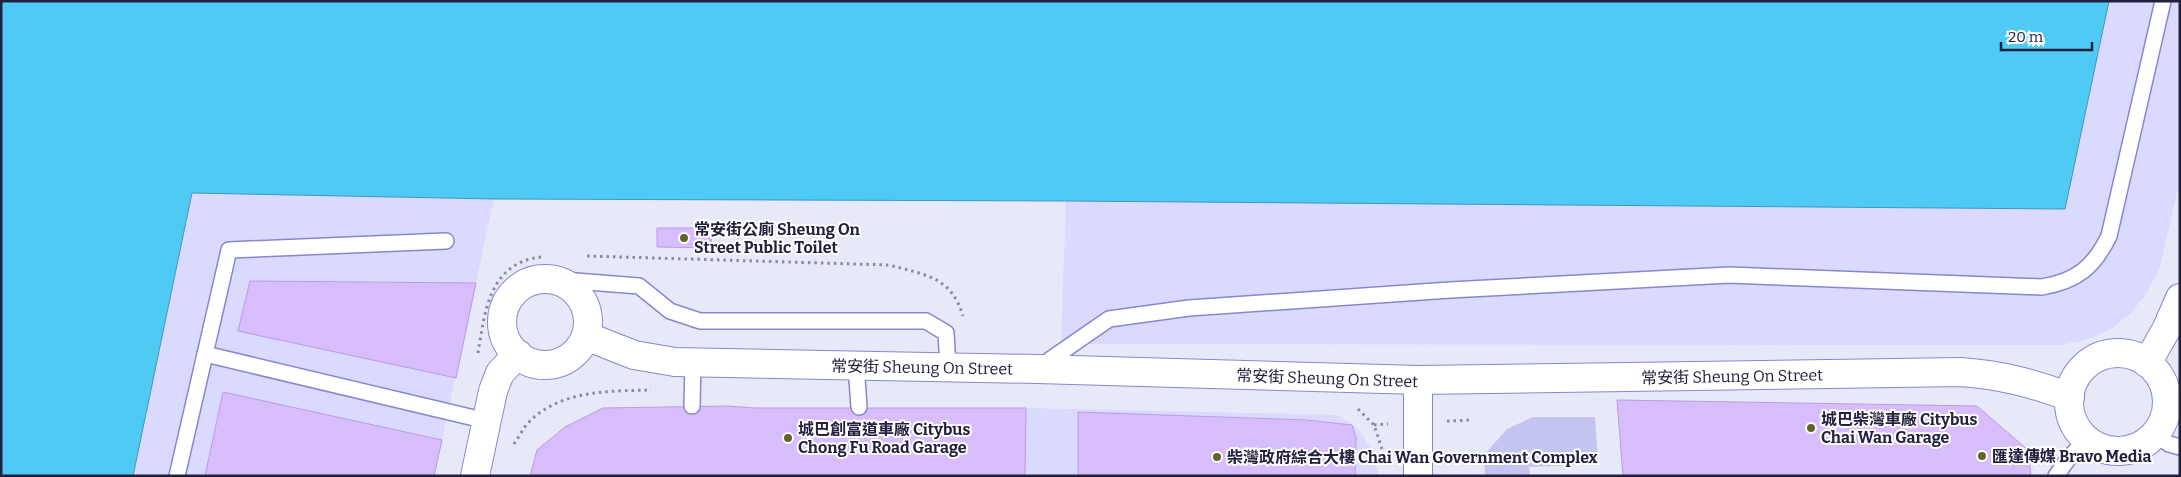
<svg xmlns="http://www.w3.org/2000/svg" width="2181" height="477" viewBox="0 0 2181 477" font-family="Bitter,'Noto Sans TC',serif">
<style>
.built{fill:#d9dafd}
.green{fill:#c3c4ef}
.water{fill:#4ecaf4;stroke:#4197bd}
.building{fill:#d8bdfc;stroke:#bc9be4}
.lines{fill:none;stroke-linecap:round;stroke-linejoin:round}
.lane-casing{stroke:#8886d0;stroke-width:18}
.street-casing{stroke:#8886d0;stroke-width:30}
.path{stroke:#8a89a0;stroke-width:3;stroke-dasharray:2.5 4;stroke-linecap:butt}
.lane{stroke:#fff;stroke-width:15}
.street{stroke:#fff;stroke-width:28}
.poi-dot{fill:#65612d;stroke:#fff;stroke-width:2}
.labels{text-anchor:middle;stroke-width:4;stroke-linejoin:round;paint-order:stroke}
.poi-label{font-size:16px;font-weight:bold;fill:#22203e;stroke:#fff;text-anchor:start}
.street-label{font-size:16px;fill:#22203e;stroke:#fff}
</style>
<rect width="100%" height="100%" fill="#e7e8f8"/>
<g class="built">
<path d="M880 1H2180V179L2160 267 2148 291 2132 312 2111 329 2086 340 2060 345 1073 344 1061 343 1066 201Z"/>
<path d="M192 193 494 199 434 476H133Z"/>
<path d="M1026 408 1337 415 1355 426 1363 435 1370 448 1379 476H1025Z"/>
</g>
<path class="green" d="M1533 417H1595L1598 464 1529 467 1530 476H1485L1484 455 1507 429Z"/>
<path class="water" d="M1 1H2109L2065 209 1066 201 494 199 192 193 133 476H1Z"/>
<g class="building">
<path d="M657 228H712L711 248 657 247Z"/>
<path d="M250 281 476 283 456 378 238 331Z"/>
<path d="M223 392 442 440 434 476H205Z"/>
<path d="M1617 400 1977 406 2028 450 2031 476H1623Z"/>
<path d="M727 406 755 408H1026L1025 476H530L537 450 565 427 603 408Z"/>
<path d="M1078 412 1307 420 1352 425 1356 438 1355 476H1078Z"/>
</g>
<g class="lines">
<defs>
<g id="lane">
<path d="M550 279 639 286 670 311 700 321H926L946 333 948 367"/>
<path d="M205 354 487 421"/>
<path d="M856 365 859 407"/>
<path d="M1041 366 1109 319 1189 308 1450 290 1729 275 2042 287C2077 281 2094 267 2109 236L2163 1"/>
<path d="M692 406 693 362"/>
<path d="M2156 434 2169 444 2180 447"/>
<path d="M177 476 229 250 446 241"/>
<path d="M2056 476 2068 459 2087 439"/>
</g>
<g id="street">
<circle cx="545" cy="322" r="43"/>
<path d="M586 336 634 355 675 362 1037 369 1418 380 1961 372C2001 375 2032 383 2070 397"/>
<circle cx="2118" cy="402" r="49"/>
<path d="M2147 363 2166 330 2180 298"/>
<path d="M1418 380V476"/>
<path d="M475 476 493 391 500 373 518 354"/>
</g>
</defs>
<use href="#lane" class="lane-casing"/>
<use href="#street" class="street-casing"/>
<g class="path">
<path d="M587 256 889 265C925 275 951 276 963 316"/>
<path d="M478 353C485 311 489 263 541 257"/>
<path d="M1358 409 1374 425 1387 464"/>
<path d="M1447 421 1472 420"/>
<path d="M1374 425 1388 424"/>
<path d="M514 444C519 437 523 428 529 422 560 390 610 391 651 390"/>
</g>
<use href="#lane" class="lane"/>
<use href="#street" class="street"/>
</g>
<g class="poi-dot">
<circle cx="684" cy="238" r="5"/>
<circle cx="1811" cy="428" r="5"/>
<circle cx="788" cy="438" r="5"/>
<circle cx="1982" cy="456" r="5"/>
<circle cx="1217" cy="457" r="5"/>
</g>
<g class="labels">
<g class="poi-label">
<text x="694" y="235">常安街公廁 Sheung On<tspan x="694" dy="18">Street Public Toilet</tspan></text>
<text x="1821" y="425">城巴柴灣車廠 Citybus<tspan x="1821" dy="18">Chai Wan Garage</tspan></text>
<text x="798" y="435">城巴創富道車廠 Citybus<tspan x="798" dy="18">Chong Fu Road Garage</tspan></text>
<text x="1992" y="462">匯達傳媒 Bravo Media</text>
<text x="1227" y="463">柴灣政府綜合大樓 Chai Wan Government Complex</text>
</g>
<g class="street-label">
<text transform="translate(922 367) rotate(1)" y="6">常安街 Sheung On Street</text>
<text transform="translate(1732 376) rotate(-1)" y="6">常安街 Sheung On Street</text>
<text transform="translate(1327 378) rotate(2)" y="6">常安街 Sheung On Street</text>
</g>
</g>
<rect width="2181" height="477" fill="none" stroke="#22203e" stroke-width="5"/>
<path d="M2001 42v8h91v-8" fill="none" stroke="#22203e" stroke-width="2.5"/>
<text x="2008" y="42" font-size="15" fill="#22203e" stroke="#ffffff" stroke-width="4" paint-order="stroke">20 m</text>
</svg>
